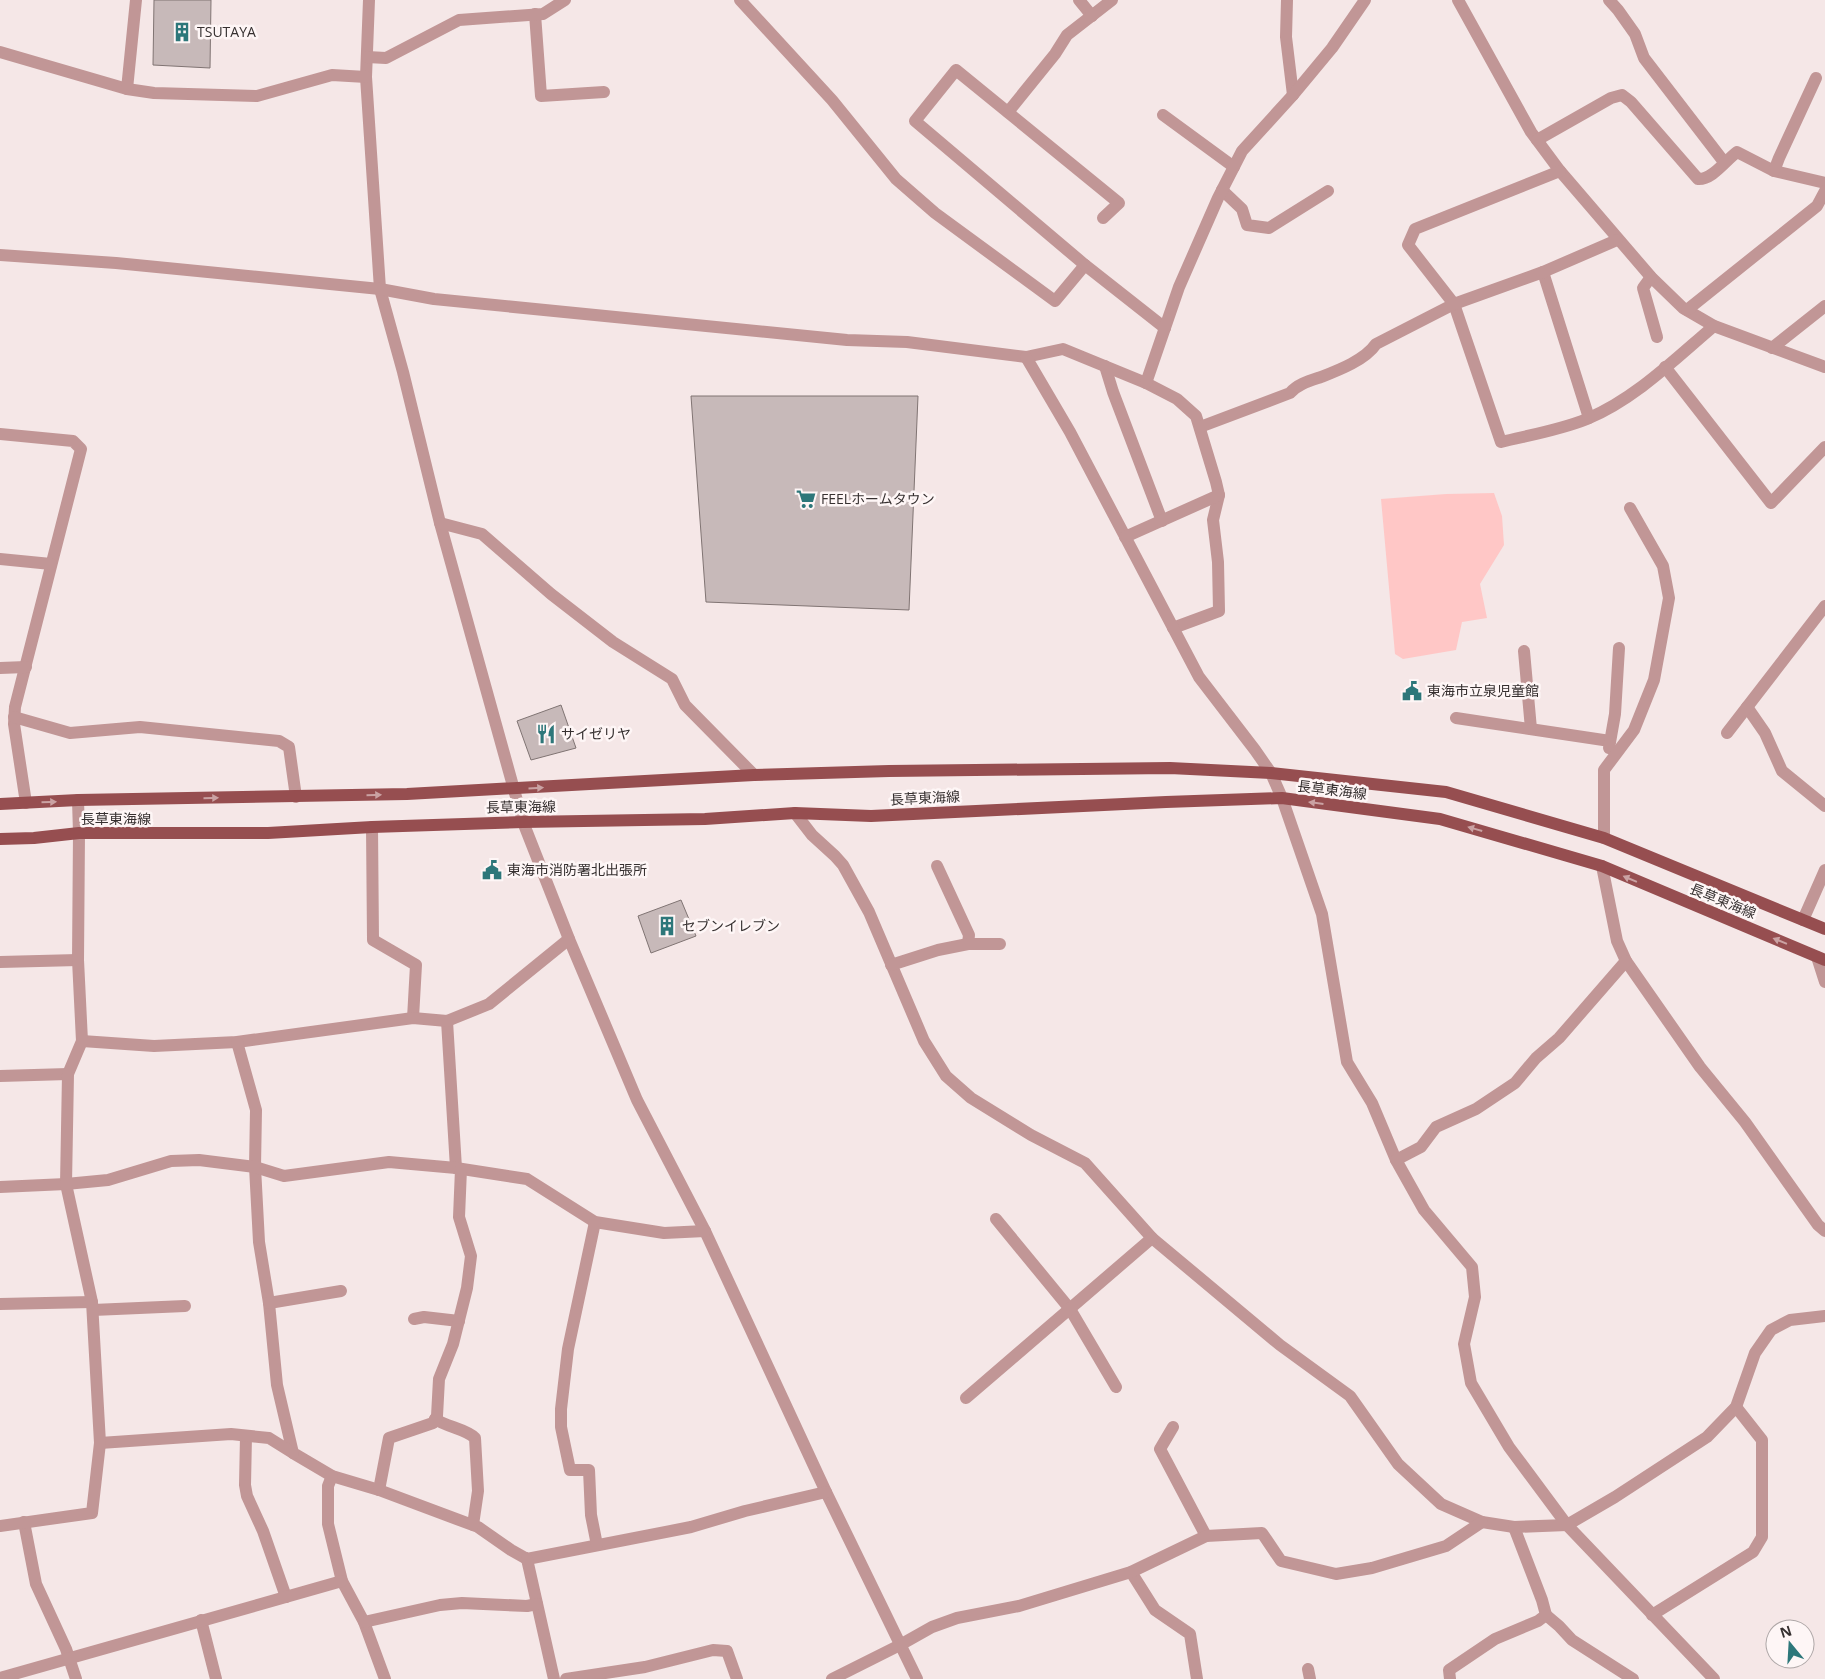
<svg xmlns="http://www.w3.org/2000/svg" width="1825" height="1679" viewBox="0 0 1825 1679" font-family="'Open Sans','Noto Sans JP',sans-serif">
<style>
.green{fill:#ffc7c6}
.building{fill:#c7b9b9;stroke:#807473}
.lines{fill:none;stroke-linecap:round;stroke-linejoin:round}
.minor{stroke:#c19696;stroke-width:12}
.major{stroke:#964e50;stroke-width:12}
.oneway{fill:#caa2a3}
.labels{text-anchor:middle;stroke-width:5;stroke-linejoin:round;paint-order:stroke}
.poi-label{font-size:14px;fill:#363030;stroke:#fef6f6;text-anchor:start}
.street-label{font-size:14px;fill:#363030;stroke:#fef6f6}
</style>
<rect width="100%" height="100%" fill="#f5e7e7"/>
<path class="green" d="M1494 493 1502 516 1504 545 1480 584 1487 618 1462 622 1456 650 1403 659 1395 654 1381 499 1446 494Z"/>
<g class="building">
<path d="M154 0H211L210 68 153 65Z"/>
<path d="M691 396H918L909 610 706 602Z"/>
<path d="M561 705 576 748 531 760 517 721Z"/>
<path d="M681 900 696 936 651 953 638 916Z"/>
</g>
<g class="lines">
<g class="minor">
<path d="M369 0 366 77 380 289 403 372 440 523 523 822 569 939 637 1100 705 1231 826 1492 917 1679"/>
<path d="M740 0 832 100 896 179 935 213 1055 301 1085 265"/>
<path d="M1079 0 1092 16"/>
<path d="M1287 0 1286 37 1293 95"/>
<path d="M1458 0 1531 132 1560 171 1651 277 1683 308 1714 326 1825 367"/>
<path d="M1609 0 1618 10 1635 34 1644 58 1724 162"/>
<path d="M535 14 541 96 604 92"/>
<path d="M0 52 127 89 154 93 257 96 332 75 366 77"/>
<path d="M367 57 386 58 459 20 543 14 565 0"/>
<path d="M127 89 136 0"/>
<path d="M1008 112 1055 54 1067 35 1112 0"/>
<path d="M1163 115 1234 167"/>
<path d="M1537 140 1611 98 1622 95 1631 102 1698 179C1712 180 1725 161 1737 152L1774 171 1825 183"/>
<path d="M1560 171 1415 229 1408 245 1454 304 1501 442C1530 435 1560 430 1587 419 1635 399 1675 359 1714 326"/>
<path d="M1774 171 1779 158 1816 78"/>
<path d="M1222 190 1242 209 1247 225 1269 228 1328 191"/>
<path d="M1103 218 1119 203 956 70 915 121 1085 265 1165 328"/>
<path d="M0 255 116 263 380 289 434 299 847 340 907 342 1026 357 1063 349 1146 383 1177 399 1196 416 1216 482 1219 495 1213 520 1218 562 1219 611 1173 628"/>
<path d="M1543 272 1589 418"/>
<path d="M1651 277 1643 288 1657 337"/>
<path d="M1687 310 1817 206 1825 191"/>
<path d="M1772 348 1825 306"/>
<path d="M1026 357 1070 432 1199 677 1255 750 1271 773 1282 798 1322 914 1347 1062 1372 1103 1396 1160 1424 1210 1472 1267 1475 1297 1464 1344 1471 1383 1509 1447 1567 1525 1714 1679"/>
<path d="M1105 366 1113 392 1162 521"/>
<path d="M1665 367 1771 503 1825 447"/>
<path d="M1146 383 1179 287 1218 198 1242 151 1293 95 1332 48 1365 0"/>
<path d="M1200 427 1290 393C1298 384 1309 381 1321 377 1339 370 1365 360 1376 344L1454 304 1543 272 1617 240"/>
<path d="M0 434 73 441 81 449 15 707 14 724 26 803"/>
<path d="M440 523 482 534 551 594 613 642 672 679 685 705 754 775"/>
<path d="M1125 537 1219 495"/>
<path d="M0 559 51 564"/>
<path d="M1524 651 1531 729"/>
<path d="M0 668 26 667"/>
<path d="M1747 707 1765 733 1782 771 1825 806"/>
<path d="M14 717 70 733 140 727 279 741 289 747 296 797"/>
<path d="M1456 718 1610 741"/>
<path d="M1727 733 1825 606"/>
<path d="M1609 748 1615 714 1619 648"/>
<path d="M795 813 812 835 835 856 843 865 869 912 924 1041 946 1076 971 1098 1031 1135 1085 1163 1152 1238 1280 1345 1350 1396 1398 1464 1441 1504 1482 1522 1514 1527 1567 1525 1615 1497 1707 1437 1736 1407 1755 1353 1771 1330 1790 1320 1825 1316"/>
<path d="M372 827 373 940 416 965 413 1018"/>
<path d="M1604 838V770L1634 730 1654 680 1669 598 1663 566 1630 508"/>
<path d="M937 866 969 935 968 944"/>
<path d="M1602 866 1617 941 1626 961 1700 1067 1745 1122 1818 1225 1825 1231"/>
<path d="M1803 920 1825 870"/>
<path d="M1817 957 1825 982"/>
<path d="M0 962 78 960"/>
<path d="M891 965 938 950 968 944H1000"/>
<path d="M447 1021 456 1168"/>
<path d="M82 1041 154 1046 237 1042 413 1018 447 1021 489 1004 569 939"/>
<path d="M237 1042 256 1110 255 1167 259 1242 269 1303 277 1385 293 1453 332 1476 379 1490 478 1527 511 1550 527 1559 691 1527 745 1511 826 1492"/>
<path d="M0 1076 68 1074"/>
<path d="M1396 1160 1421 1147 1436 1127 1476 1109 1515 1083 1536 1058 1559 1038 1626 961"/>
<path d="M0 1187 66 1184 108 1180 171 1161 199 1160 255 1167 284 1176 389 1162 456 1168 527 1179 595 1222 664 1233 705 1231"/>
<path d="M996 1219 1070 1309 1116 1387"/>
<path d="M595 1222 568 1349 561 1409V1427L570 1470H589L591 1515 597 1545"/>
<path d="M269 1303 341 1291"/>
<path d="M0 1304 92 1302"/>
<path d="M93 1310 185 1306"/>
<path d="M414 1319 424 1317 459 1321"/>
<path d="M966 1398 1152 1238"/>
<path d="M435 1419C447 1427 466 1429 475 1438L478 1491 473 1525"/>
<path d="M1173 1427 1160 1449 1206 1536"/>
<path d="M246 1436 245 1485 247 1496 263 1531 286 1597"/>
<path d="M100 1443 231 1434 269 1438 293 1453"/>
<path d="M332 1476 328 1486V1524L342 1581 364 1622 385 1679"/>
<path d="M379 1490 389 1438 433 1423 437 1416 439 1379 453 1344 467 1288 471 1256 459 1217 461 1169"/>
<path d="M24 1522 36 1584 66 1649 76 1679"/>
<path d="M0 1526 92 1513 100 1443 92 1302 66 1184 68 1074 82 1041 78 960 79 833 78 800"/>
<path d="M527 1559 554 1679"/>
<path d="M1131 1572 1155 1610 1190 1634 1197 1679"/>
<path d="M1546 1615 1559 1626 1572 1640 1633 1679"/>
<path d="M1652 1615 1753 1552 1762 1537V1440L1736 1407"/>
<path d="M201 1620 216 1679"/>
<path d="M364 1622 440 1605 462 1603 527 1606 537 1604"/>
<path d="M1308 1669 1310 1679"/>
<path d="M0 1678 342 1581"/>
<path d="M566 1679 645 1667 713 1650 727 1651 737 1679"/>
<path d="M832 1679 900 1645 932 1627 957 1618 1019 1606 1131 1572 1206 1536 1262 1533 1281 1561 1336 1574 1372 1568 1446 1546 1482 1522"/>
<path d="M1450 1679 1449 1670 1495 1639 1538 1621 1546 1615 1542 1600 1514 1527"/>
</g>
<g class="major">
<path d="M0 804 78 800 407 794 754 775 889 771 1170 768 1271 773 1446 792 1604 838 1825 929"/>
<path d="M0 839 34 838 79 833H268L372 827 523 822 705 819 795 813 871 816 1166 802 1282 798 1440 819 1602 866 1825 960"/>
</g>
</g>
<defs><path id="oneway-solid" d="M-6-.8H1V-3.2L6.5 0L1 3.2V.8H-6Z" transform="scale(1.25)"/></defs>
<g class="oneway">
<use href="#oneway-solid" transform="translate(536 788) rotate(-3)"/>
<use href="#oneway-solid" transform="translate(374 795) rotate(-2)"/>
<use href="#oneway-solid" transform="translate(211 798) rotate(-1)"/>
<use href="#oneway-solid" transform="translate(49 802) rotate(-2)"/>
<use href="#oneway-solid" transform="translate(1316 803) rotate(-173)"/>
<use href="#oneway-solid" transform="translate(1475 829) rotate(-164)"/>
<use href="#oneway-solid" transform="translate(1630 879) rotate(-157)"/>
<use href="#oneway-solid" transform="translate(1780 941) rotate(-158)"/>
</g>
<defs>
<symbol id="building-bare" viewBox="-9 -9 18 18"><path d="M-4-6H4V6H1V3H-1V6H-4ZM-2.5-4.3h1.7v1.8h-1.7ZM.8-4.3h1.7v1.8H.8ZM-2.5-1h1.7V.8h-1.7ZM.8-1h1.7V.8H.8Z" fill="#2d777a" stroke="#fef6f6" stroke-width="2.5" paint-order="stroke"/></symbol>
<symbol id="supermarket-bare" viewBox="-9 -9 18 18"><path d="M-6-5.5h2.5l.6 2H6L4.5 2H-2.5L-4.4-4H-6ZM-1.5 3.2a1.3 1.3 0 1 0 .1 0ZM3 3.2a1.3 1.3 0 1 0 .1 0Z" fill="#2d777a" stroke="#fef6f6" stroke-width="2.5" paint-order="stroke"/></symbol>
<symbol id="civic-bare" viewBox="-9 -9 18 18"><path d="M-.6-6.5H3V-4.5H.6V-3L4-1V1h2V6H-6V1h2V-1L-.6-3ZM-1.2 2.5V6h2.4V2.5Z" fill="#2d777a" stroke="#fef6f6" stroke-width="2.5" paint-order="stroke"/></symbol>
<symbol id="restaurant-bare" viewBox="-9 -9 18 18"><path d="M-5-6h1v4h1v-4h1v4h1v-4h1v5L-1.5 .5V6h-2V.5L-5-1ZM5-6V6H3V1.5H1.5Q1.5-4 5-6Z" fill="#2d777a" stroke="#fef6f6" stroke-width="2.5" paint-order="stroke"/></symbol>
</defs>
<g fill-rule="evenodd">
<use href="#building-bare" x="168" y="18" width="28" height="28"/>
<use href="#supermarket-bare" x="792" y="485" width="28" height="28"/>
<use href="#civic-bare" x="1398" y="677" width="28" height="28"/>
<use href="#restaurant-bare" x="532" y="720" width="28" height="28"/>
<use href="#civic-bare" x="478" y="856" width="28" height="28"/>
<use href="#building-bare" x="653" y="912" width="28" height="28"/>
</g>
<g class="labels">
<g class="poi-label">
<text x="197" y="37">TSUTAYA</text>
<text x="821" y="504">FEELホームタウン</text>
<text x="1427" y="696">東海市立泉児童館</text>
<text x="561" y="739">サイゼリヤ</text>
<text x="507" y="875">東海市消防署北出張所</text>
<text x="682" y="931">セブンイレブン</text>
</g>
<g class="street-label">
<text transform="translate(1332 790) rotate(7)" y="5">長草東海線</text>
<text transform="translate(925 798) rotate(-3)" y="5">長草東海線</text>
<text transform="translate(521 807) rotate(-1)" y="5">長草東海線</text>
<text x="116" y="824">長草東海線</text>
<text transform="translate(1723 901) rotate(22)" y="5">長草東海線</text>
</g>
</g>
<g transform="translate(1790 1644) rotate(342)"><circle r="24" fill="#fef6f6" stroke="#aea7a7"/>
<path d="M0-4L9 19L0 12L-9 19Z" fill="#2d777a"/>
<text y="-8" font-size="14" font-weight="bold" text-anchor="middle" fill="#363030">N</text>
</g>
</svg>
